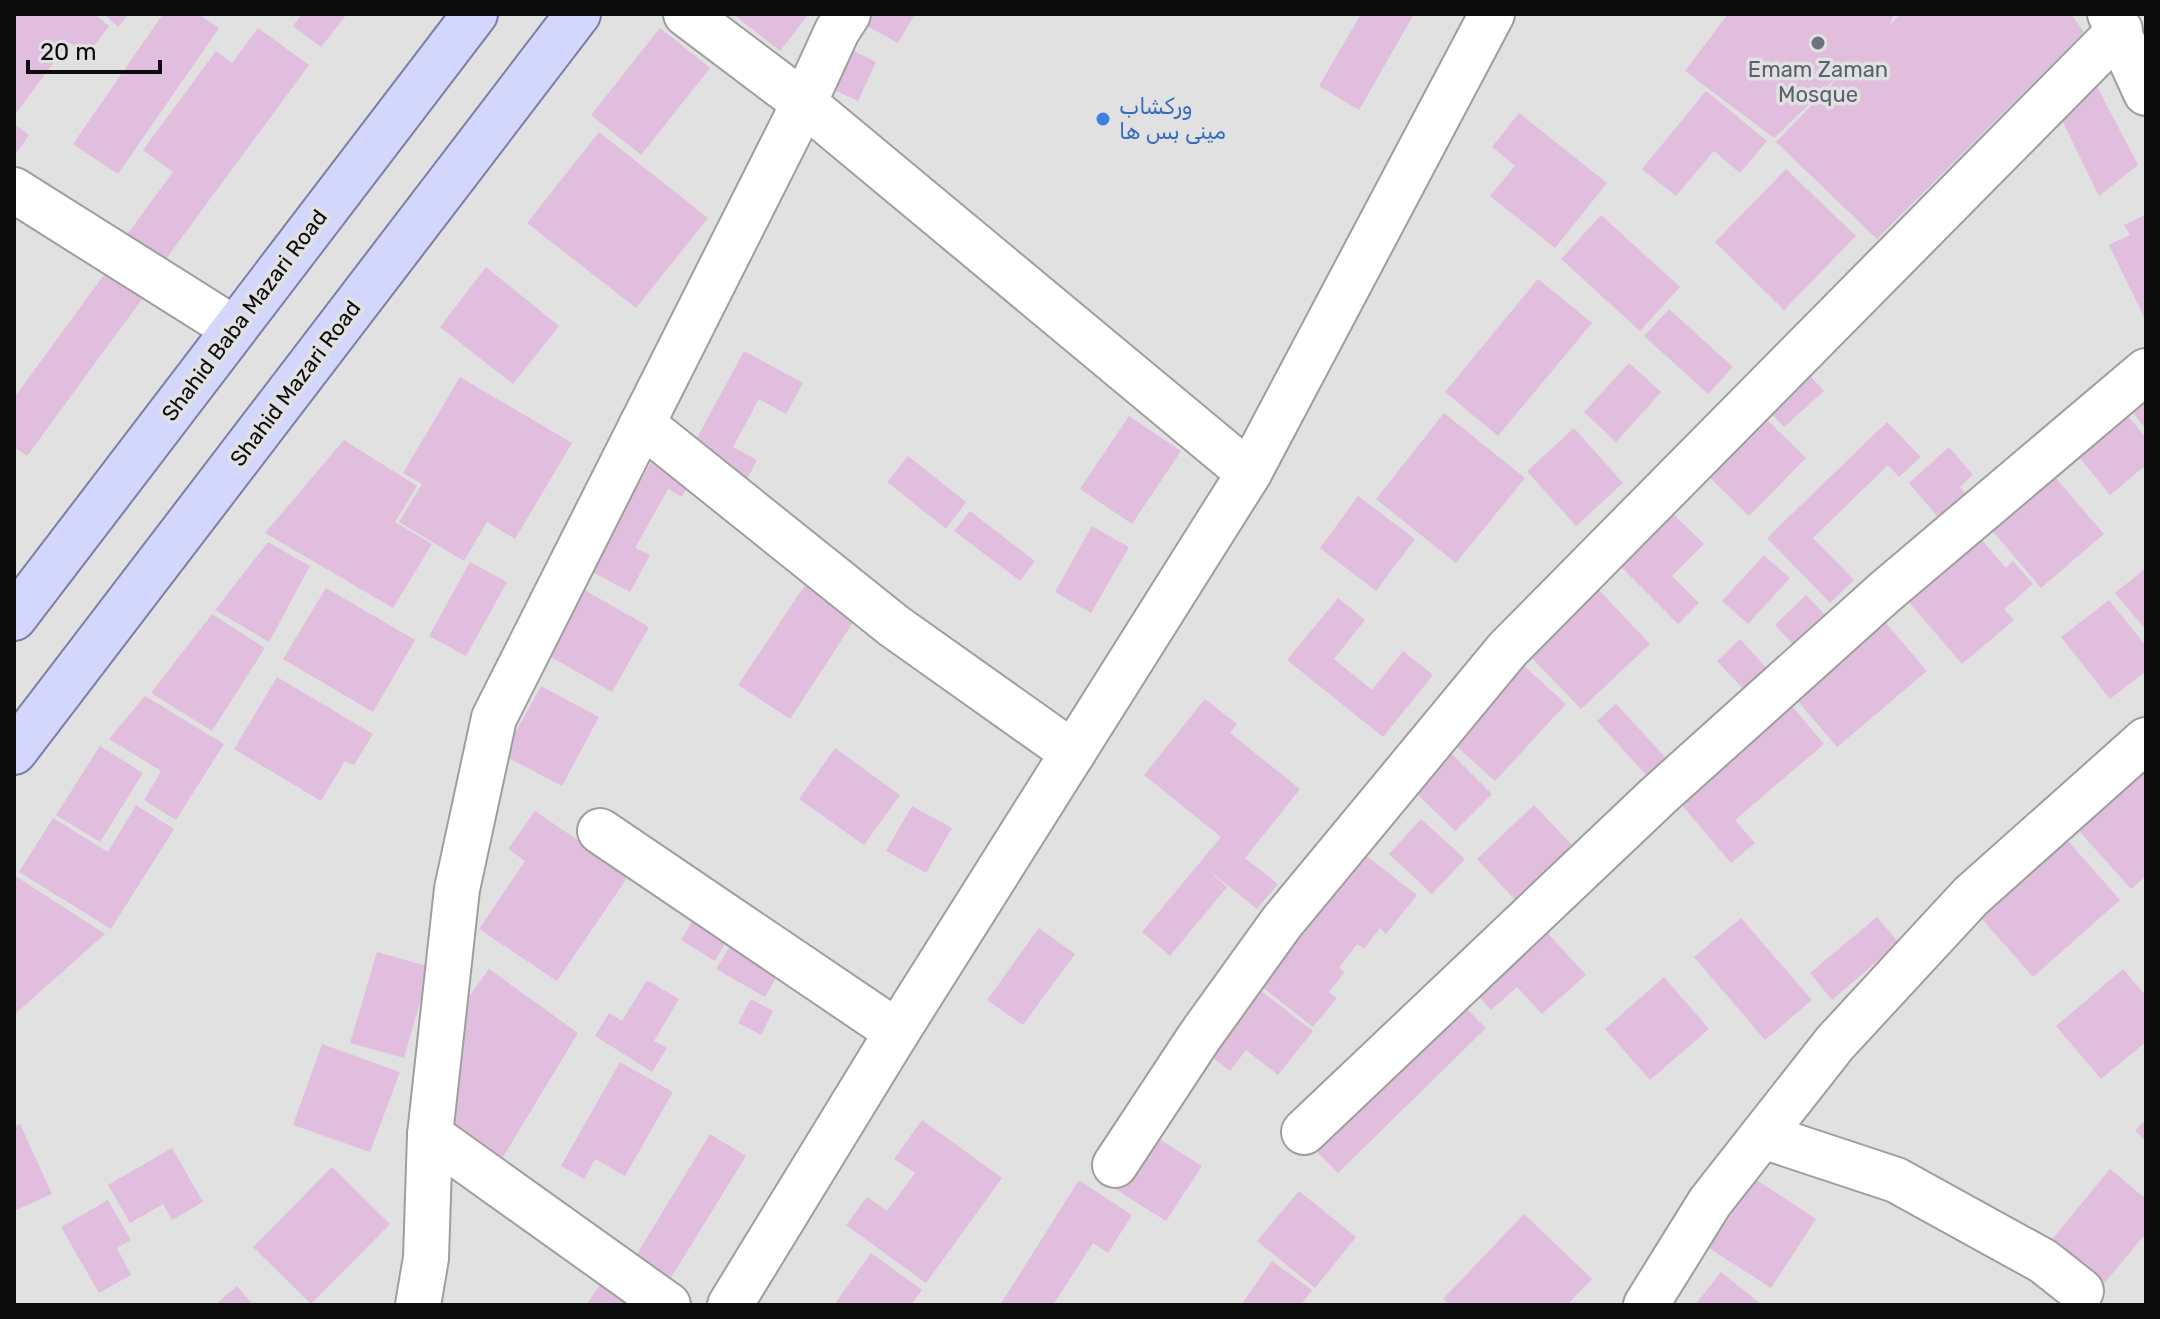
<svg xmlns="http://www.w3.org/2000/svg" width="2160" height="1319" viewBox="0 0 2160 1319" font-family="Rubik,Cairo,sans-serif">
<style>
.building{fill:#e1bede}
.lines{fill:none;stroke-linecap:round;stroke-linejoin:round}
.minor-casing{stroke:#9e9e9f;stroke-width:48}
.major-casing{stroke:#7c7ea7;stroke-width:48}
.minor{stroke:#fff;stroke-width:44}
.major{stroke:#d4d7fc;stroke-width:44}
.worship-dot{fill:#6b7280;stroke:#e1e1e2;stroke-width:3}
.shop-dot{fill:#3f7fe0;stroke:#e1e1e2;stroke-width:3}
.labels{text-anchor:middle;stroke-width:7;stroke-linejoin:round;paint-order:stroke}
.worship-label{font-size:22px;fill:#5b616d;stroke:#e1e1e2}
.shop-label{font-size:22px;fill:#366cbe;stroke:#e1e1e2;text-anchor:start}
.street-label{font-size:22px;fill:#0c0c0d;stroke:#e1e1e2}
</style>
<rect width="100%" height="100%" fill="#e1e1e2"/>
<g class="building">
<path d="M14 14H94L109 26 87 56 69 42 14 116Z"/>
<path d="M104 14H129L118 27Z"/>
<path d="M163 14H198L219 28 118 174 73 144Z"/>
<path d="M302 14H347L321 47 293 26Z"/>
<path d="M733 14H809L780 51Z"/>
<path d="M871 14H915L898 43 865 25Z"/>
<path d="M1361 14H1414L1359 110 1319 86Z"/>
<path d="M1728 14H1894L1889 26 1900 14H2071L2084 32 1877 239 1776 142 1863 52 1774 138 1685 71Z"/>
<path d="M258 28 309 65 160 267 123 240 173 172 143 150 216 51 232 63Z"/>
<path d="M660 28 710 68 641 155 591 115Z"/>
<path d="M837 43 876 62 858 101 819 83Z"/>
<path d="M2091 75 2138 165 2099 196 2055 106Z"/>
<path d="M1706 91 1767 141 1740 173 1714 151 1676 196 1642 169Z"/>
<path d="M1519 113 1607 183 1555 248 1490 196 1515 166 1492 147Z"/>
<path d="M14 124 29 135 14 156Z"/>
<path d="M599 132 708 218 636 308 527 223Z"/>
<path d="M1786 169 1856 236 1784 310 1715 242Z"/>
<path d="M1601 215 1680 287 1640 331 1561 259Z"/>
<path d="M2145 215 2146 218V321L2109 245 2130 235 2124 225Z"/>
<path d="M486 267 559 326 513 384 440 327Z"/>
<path d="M106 272 142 299 27 456 14 447V398Z"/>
<path d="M1538 279 1592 323 1498 436 1445 392Z"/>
<path d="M1669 309 1733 367 1708 394 1644 336Z"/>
<path d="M744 351 803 383 786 414 759 399 733 447 757 460 745 483 689 453Z"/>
<path d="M1629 363 1661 392 1616 442 1584 412Z"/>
<path d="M1800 365 1824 391 1784 427 1760 401Z"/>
<path d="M460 377 572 443 515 539 487 522 464 561 399 522 422 484 403 473Z"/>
<path d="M2146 402V429L2133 413Z"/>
<path d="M1754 407 1806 458 1749 516 1697 465Z"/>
<path d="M1444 413 1525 478 1456 563 1376 499Z"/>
<path d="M1129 416 1181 451 1132 524 1080 489Z"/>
<path d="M2128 416 2146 438V465L2110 495 2079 457Z"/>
<path d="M1887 422 1921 457 1899 477 1888 465 1813 538 1854 580 1830 603 1767 538Z"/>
<path d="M1574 428 1623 483 1576 526 1527 471Z"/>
<path d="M344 440 417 486 395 522 432 544 393 608 265 533Z"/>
<path d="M1949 447 1973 475 1960 487 1970 499 1942 522 1909 483Z"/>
<path d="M658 450 692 477 682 497 668 489 635 548 650 555 630 592 589 570Z"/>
<path d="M908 456 966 502 946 529 887 482Z"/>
<path d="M2054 476 2104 534 2041 588 1991 529Z"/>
<path d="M1358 496 1415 539 1376 591 1320 548Z"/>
<path d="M1665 506 1704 544 1672 576 1699 603 1678 624 1613 559Z"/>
<path d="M970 511 1035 561 1020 581 954 531Z"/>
<path d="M1092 526 1129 547 1091 613 1055 592Z"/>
<path d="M1979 537 2006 568 2013 561 2033 584 2004 609 2014 620 1962 664 1907 600Z"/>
<path d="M268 542 310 566 269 642 215 610Z"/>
<path d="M1764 555 1790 578 1748 624 1722 601Z"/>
<path d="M470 562 507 582 466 656 429 636Z"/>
<path d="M2146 568V630L2115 593Z"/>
<path d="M809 579 860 612 790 719 738 685Z"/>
<path d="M576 585 649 627 612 692 539 650Z"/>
<path d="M326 588 415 640 373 712 283 659Z"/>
<path d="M1597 588 1650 644 1581 709 1528 654Z"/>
<path d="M1806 595 1829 619 1798 650 1775 625Z"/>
<path d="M1338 598 1365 620 1334 659 1372 690 1403 651 1433 675 1383 737 1287 660Z"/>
<path d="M2109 600 2146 646V671L2110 699 2061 637Z"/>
<path d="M212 614 265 648 212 731 151 693Z"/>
<path d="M1884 621 1927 671 1837 747 1795 698Z"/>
<path d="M1740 639 1771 673 1748 694 1717 661Z"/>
<path d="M1522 664 1566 704 1495 781 1442 733Z"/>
<path d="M277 677 373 734 354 765 345 761 321 801 234 749Z"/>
<path d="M541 686 599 717 562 786 503 755Z"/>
<path d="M145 696 224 744 176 820 144 800 161 771 109 739Z"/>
<path d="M1205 699 1237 724 1230 733 1300 789 1245 858 1278 884 1257 909 1207 869 1227 887 1170 956 1142 932 1221 837 1144 775Z"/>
<path d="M1787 700 1824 744 1735 820 1755 843 1731 863 1674 796Z"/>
<path d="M1616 704 1667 759 1648 777 1597 721Z"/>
<path d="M100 746 143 773 100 842 56 815Z"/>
<path d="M835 748 900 795 864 845 799 799Z"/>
<path d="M1446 748 1492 794 1455 831 1409 786Z"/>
<path d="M2139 765 2146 772V876L2131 889 2072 823Z"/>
<path d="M136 805 174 829 111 929 19 872 53 818 108 852Z"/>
<path d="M1534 805 1575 848 1517 902 1477 859Z"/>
<path d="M912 806 952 828 926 873 886 851Z"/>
<path d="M535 811 629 875 557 981 479 929 525 861 508 849Z"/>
<path d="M1421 819 1465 859 1432 894 1389 854Z"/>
<path d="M2062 834 2120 900 2033 977 1975 911Z"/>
<path d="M1356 848 1417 895 1386 934 1380 928 1364 949 1357 944 1339 968 1345 972 1329 992 1337 998 1313 1027 1252 979Z"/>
<path d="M14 875 105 934 14 1015Z"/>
<path d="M695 917 729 936 715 961 681 940Z"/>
<path d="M1877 917 1899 943 1832 1000 1810 973Z"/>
<path d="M1741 918 1812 1000 1765 1040 1694 957Z"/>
<path d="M1542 927 1586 975 1542 1014 1517 987 1491 1010 1473 990Z"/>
<path d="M1039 928 1075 954 1023 1025 987 1000Z"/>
<path d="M732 943 780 971 765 997 716 969Z"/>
<path d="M377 952 430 967 404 1058 350 1043Z"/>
<path d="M489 969 578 1033 497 1167 454 1134 468 998Z"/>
<path d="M2123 969 2146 996V1042L2101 1079 2056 1026Z"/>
<path d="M1664 977 1709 1029 1650 1080 1605 1029Z"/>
<path d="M647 980 679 999 654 1041 667 1048 652 1072 595 1036 609 1013 622 1021Z"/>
<path d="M1252 984 1313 1031 1278 1075 1246 1050 1230 1071 1202 1049Z"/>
<path d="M751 999 773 1011 761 1035 738 1023Z"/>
<path d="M1460 1002 1486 1028 1338 1173 1311 1146Z"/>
<path d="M322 1044 400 1072 370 1152 293 1125Z"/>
<path d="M620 1062 673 1092 625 1176 595 1159 584 1179 561 1166Z"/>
<path d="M922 1120 1002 1178 926 1283 846 1225 867 1197 887 1211 915 1173 894 1159Z"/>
<path d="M2146 1120V1142L2135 1130Z"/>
<path d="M20 1124 52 1194 14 1211V1126Z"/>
<path d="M1148 1132 1202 1166 1166 1221 1112 1187Z"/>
<path d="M710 1134 746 1156 664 1289 629 1267Z"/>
<path d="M172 1148 203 1202 172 1220 163 1204 130 1223 108 1185Z"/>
<path d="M332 1167 390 1224 311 1304 253 1247Z"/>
<path d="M2110 1169 2146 1199V1233L2102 1286 2049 1243Z"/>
<path d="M1755 1179 1816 1219 1771 1288 1709 1248Z"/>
<path d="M1079 1180 1132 1215 1108 1253 1093 1243 1053 1305H1000Z"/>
<path d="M1299 1191 1356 1237 1315 1288 1257 1241Z"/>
<path d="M108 1200 131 1240 117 1248 131 1275 99 1293 61 1227Z"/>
<path d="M1524 1214 1592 1279 1567 1305H1449L1443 1299Z"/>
<path d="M871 1253 922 1290 911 1305H834Z"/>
<path d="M1272 1261 1312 1290 1301 1305H1241Z"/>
<path d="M1721 1272 1762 1305H1695Z"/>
<path d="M607 1275 651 1305H586Z"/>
<path d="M237 1286 253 1305H215Z"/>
</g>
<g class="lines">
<defs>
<g id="minor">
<path d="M686 14 804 103 1249 473"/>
<path d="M2110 14 2146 93"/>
<path d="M14 190 233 328"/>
<path d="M642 424 894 626 1073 753"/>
<path d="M600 831 897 1032"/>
<path d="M1304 1132 1658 796 1885 592 2146 371"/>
<path d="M430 1135 668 1305"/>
<path d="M1763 1136 1896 1180 2043 1261 2081 1291"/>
<path d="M1115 1165 1200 1036 1282 922 1507 650 2120 30"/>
<path d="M418 1305 426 1258 430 1135 457 889 494 718 804 103 837 31 848 14"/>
<path d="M730 1305 897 1032 1249 473 1492 14"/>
<path d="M1646 1305 1710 1202 1835 1043 1971 896 2146 740"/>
</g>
<g id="major">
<path d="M14 618 475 14"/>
<path d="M14 752 578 14"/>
</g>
</defs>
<use href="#minor" class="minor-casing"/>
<use href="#major" class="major-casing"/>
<use href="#minor" class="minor"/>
<use href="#major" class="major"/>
</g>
<circle class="worship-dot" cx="1818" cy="43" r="8"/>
<circle class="shop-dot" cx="1103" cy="119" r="8"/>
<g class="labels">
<g class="worship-label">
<text x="1818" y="77">Emam Zaman<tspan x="1818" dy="25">Mosque</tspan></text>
</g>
<g class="shop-label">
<text x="1119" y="114">ورکشاب<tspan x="1119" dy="25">مینی بس ها</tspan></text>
</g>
<g class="street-label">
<text transform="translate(244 315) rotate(-53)" y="8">Shahid Baba Mazari Road</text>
<text transform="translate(295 383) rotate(-53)" y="8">Shahid Mazari Road</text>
</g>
</g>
<rect width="2160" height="1319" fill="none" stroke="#0c0c0d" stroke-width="32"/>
<path d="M28 60v12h132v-12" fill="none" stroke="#0c0c0d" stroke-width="4"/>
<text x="40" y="60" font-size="24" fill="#0c0c0d" stroke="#e1e1e2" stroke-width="6" paint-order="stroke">20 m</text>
</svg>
